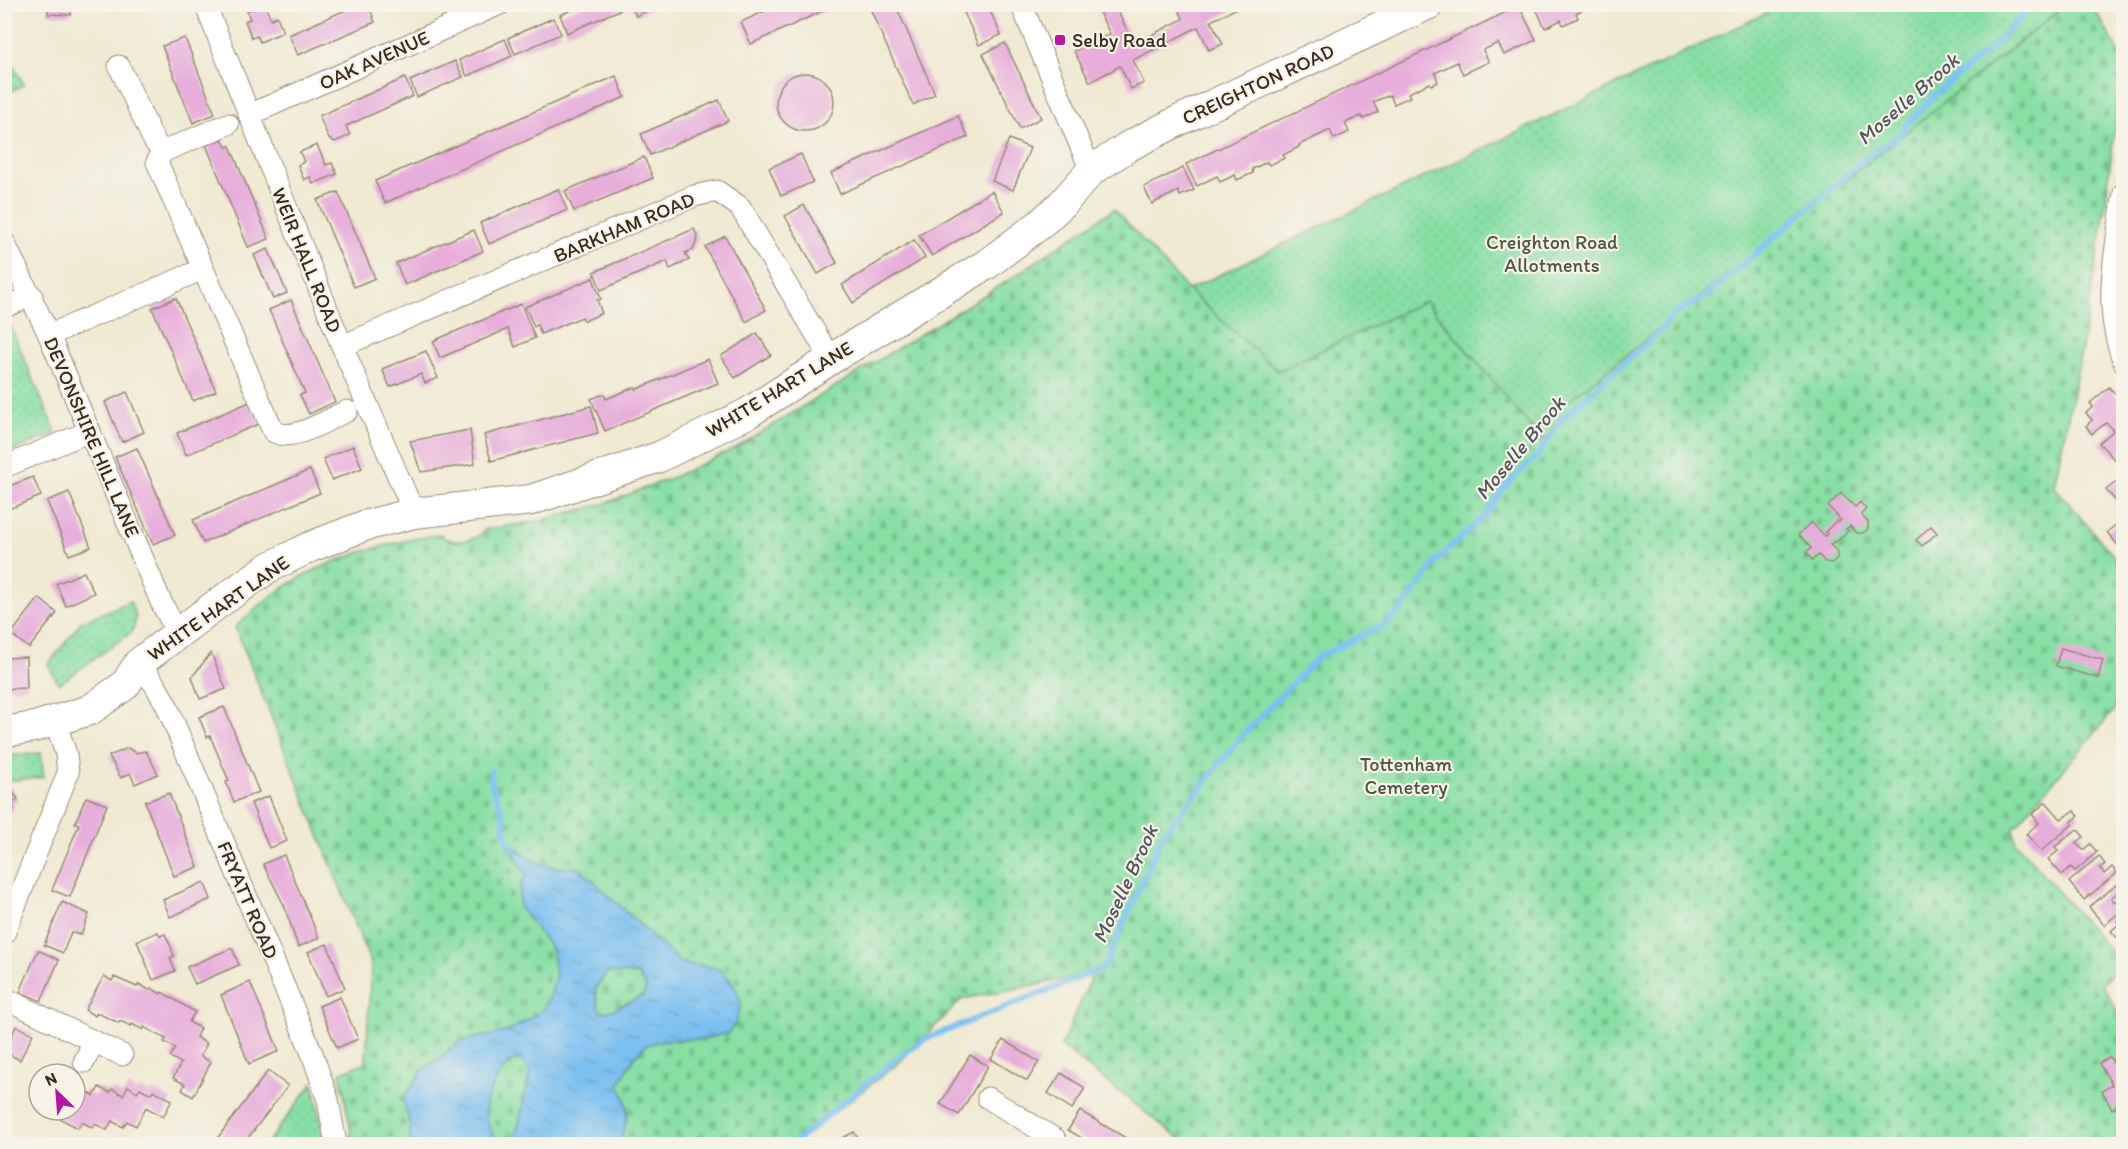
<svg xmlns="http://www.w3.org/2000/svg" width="2128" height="1149" viewBox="0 0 2128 1149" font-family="Itim,sans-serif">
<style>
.grass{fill:url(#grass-dots);stroke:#618461;stroke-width:1.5}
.cemetery{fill:url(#cemetery-stones);stroke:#618461;stroke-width:1.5}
.water{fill:url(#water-ripples);stroke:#5a7588;stroke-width:1.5;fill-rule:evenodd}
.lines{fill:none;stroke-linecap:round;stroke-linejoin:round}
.stream{stroke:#7ac0f1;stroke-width:6}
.building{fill:#e7aedb}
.street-casing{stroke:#968a78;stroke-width:23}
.secondary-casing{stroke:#968a78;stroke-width:32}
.street{stroke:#fff;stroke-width:21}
.secondary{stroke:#fff;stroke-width:30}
.poi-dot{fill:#b5179e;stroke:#f7f3e8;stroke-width:2}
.labels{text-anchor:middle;stroke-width:4.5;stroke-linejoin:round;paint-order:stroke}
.poi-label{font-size:20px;fill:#3b2a1e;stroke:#f7f3e8;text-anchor:start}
.street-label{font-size:20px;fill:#3b2a1e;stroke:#f7f3e8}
.park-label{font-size:20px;fill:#4e5740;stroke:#f7f3e8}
.water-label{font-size:21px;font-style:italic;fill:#4e575d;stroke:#f7f3e8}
</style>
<defs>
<pattern id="grass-dots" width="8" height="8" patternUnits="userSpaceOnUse" patternTransform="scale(1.5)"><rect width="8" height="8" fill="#87dfa4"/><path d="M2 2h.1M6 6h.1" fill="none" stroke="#75c08d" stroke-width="1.8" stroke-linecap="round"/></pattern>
<pattern id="cemetery-stones" width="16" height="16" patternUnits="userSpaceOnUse" patternTransform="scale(1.5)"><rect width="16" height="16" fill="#87dfa4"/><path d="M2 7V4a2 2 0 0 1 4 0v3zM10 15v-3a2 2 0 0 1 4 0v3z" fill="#75c08d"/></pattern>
<pattern id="water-ripples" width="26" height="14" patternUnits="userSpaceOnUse" patternTransform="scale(1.5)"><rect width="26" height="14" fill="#7ac0f1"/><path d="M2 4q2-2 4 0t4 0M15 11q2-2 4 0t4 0" fill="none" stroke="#659cc3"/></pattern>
</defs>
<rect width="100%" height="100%" fill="#f7f3e8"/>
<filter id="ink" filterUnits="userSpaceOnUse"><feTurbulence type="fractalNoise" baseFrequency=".0167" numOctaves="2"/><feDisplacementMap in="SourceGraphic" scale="12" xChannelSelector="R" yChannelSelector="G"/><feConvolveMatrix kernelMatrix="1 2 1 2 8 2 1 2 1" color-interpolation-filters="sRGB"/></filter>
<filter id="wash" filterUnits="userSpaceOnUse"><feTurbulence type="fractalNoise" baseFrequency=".008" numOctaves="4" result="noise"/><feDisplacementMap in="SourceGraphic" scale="24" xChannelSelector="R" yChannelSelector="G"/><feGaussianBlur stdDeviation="1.35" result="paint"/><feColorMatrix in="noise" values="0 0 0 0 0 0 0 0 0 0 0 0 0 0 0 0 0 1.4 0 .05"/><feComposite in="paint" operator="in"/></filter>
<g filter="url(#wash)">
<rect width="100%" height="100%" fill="#f0ead3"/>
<g class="grass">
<path d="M1783 5H2066L1533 430 1426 301 1278 371 1188 290Z"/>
<path d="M5 50 24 85 5 94H4Z"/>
<path d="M7 318 56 433 5 454 4 319Z"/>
<path d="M130 601 136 616 133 631 59 684 48 665 81 622Z"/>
<path d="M41 753 44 777 6 781 5 780V756Z"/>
<path d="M313 1083 326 1144H266Z"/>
</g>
<path class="cemetery" d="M2066 5H2092L2123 58 2105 208 2082 347 2054 486 2123 567V700L2013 829 2016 843 2122 965 2102 984 2123 1021V1144H1186L1061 1046 1093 974 962 999 899 1063 793 1144H353L340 1073 366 1062 371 964 235 627C248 616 260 604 274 594 325 558 382 544 442 534L443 537C454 544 474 542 483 532V530L543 520 606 503 671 478 732 450 1007 281 1114 209 1188 290 1278 371 1425 301 1533 429Z"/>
<path class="water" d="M515 847C532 864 554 870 578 867L681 963 718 968 733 983 741 1002 735 1025 728 1033 704 1039 663 1040 646 1045 635 1056 619 1084C632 1111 628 1118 619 1144H512L518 1127 530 1074 524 1062 517 1059C506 1064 503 1069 497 1079 480 1105 482 1118 499 1144H410V1124L403 1099 423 1070 462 1041 510 1031 546 1008 556 977 551 948 519 906 520 886 527 875 511 850ZM607 972 639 975 646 987 643 996 608 1012 599 1011 595 989Z"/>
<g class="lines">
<g class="stream">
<path d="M491 771C489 788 498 797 502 812 507 827 501 835 512 848"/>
<path d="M793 1144 898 1058 925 1039 1104 968 1163 835 1242 736 1318 657 1382 626 1399 613 1438 559 1487 514 1503 488 1537 456 1562 419 1660 331 1675 313 1703 298 1837 184 1859 163 1896 137 1933 96 1989 50 2034 4"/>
</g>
</g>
<g id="blocks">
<g class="building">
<path d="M48 4H71V15L48 14Z"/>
<path d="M261 4H264L271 19 277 16 283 32 260 42 257 36 252 38 245 21 250 19 247 11Z"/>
<path d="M359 4H368L375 22 298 55 289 35Z"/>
<path d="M585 4H661L636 16 631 5 567 33 560 15Z"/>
<path d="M780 4H838L751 44 741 22Z"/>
<path d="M868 4H895L935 94 913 105Z"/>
<path d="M960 4H987L1001 35 979 45Z"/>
<path d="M1095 4H1114L1134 44 1183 19 1176 4H1245L1211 21 1223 44 1209 50 1198 27 1133 60 1144 83 1131 89 1120 66 1090 82 1074 51 1110 34Z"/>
<path d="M1534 4H1594L1576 13 1578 18 1563 25 1561 20 1545 28Z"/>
<path d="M1519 6 1536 40 1504 55 1498 43 1483 50 1489 62 1463 74 1457 62 1435 73 1438 82 1431 85 1430 83 1408 93 1410 97 1394 104 1390 95 1373 102 1378 112 1363 119 1361 116 1345 123 1349 132 1334 139 1330 130 1299 145V147L1283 155 1285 158 1269 165 1267 162 1252 169 1253 173 1237 180 1235 175 1220 182 1217 176 1197 186 1186 164Z"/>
<path d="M553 18 561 34 515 54 508 38Z"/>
<path d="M185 38 215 114 193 123 162 46Z"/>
<path d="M505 39 512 56 467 76 459 60Z"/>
<path d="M1005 43 1041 118 1020 129 983 54Z"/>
<path d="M455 61 463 77 417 97 410 81Z"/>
<circle cx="805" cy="102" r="29"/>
<path d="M616 76 625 97 385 203 375 181Z"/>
<path d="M405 78 413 96 346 126 350 135 335 142 329 139 319 116Z"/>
<path d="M719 100 728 121 650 155 641 134Z"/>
<path d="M958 116 968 137 840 194 831 173Z"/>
<path d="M222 139 226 147 230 146 269 239 248 247 206 145Z"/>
<path d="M1009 139 1030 148 1013 190 992 181Z"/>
<path d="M317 145 326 165 332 163 337 174 313 184 310 177 304 180 298 165 304 162 300 152Z"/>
<path d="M801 154 813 182 781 196 769 168Z"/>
<path d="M644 157 653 178 574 211 565 191Z"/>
<path d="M1183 168 1194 190 1180 196 1178 191 1152 204 1144 187Z"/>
<path d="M558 189 567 210 489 244 480 223Z"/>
<path d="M992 191 1004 212 932 256 919 235Z"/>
<path d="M338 192 375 278 354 287 317 200Z"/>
<path d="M804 205 837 263 818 274 785 216Z"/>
<path d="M694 229 698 238 693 250 685 253 689 260 670 269 667 261 601 290 594 272Z"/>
<path d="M474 230 483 251 405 285 396 263Z"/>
<path d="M725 236 766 310 746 322 705 247Z"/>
<path d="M914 240 925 258 853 303 842 285Z"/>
<path d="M268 249 287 293 273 299 254 255Z"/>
<path d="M593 278 601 299 597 300 602 313 584 321 582 317 541 334 537 325 534 327 525 307Z"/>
<path d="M176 298 216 391 193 401 152 308Z"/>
<path d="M291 300 335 402 309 414 300 395 305 393 269 310Z"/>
<path d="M521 304 535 338 515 347 508 329 440 358 433 341Z"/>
<path d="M757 333 771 355 735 378 721 356Z"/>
<path d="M426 351 438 378 425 383 421 374 390 387 382 369Z"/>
<path d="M708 359 718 383 605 431 591 399 604 394 606 399 635 387 637 389Z"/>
<path d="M2109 387 2124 404V451L2114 459 2099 443 2113 431 2110 426 2106 423 2092 434 2086 426 2092 420 2086 413 2093 407 2090 403Z"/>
<path d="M127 392 144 432 122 442 105 402Z"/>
<path d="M252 401 261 423 186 455 177 433Z"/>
<path d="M591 406 598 433 491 461 484 435Z"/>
<path d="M470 430 475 464 421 472 410 441Z"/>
<path d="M353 446 362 468 332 480 323 459Z"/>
<path d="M137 448 175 535 153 544 115 457Z"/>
<path d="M310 470 320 493 203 543 193 520Z"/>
<path d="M2124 476V510L2106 490Z"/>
<path d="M33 477 41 496 4 511V488Z"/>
<path d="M69 492 91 547 69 555 47 501Z"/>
<path d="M1841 493 1855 507 1860 502 1866 509 1861 515 1868 522V529L1863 533H1856L1850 526 1846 529 1848 531 1835 543 1834 541 1830 545 1837 551V558L1832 563 1825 562 1819 555 1812 560 1806 553 1811 548 1798 535 1811 522 1825 536 1827 534 1825 532 1837 520 1839 522 1841 520 1828 506Z"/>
<path d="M2124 518V545L2120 548 2107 532Z"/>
<path d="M1931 526 1937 533 1922 546 1916 540Z"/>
<path d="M84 572 94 593 66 606 56 584Z"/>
<path d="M39 598 57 613 29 648 11 634Z"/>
<path d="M2061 648 2103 660 2098 678 2056 666Z"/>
<path d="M211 653 226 689 200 699 192 677Z"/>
<path d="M26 657 27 688 4 689V658Z"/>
<path d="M224 707 259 792 234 802 226 782 229 781 211 738 210 736 207 737 199 717Z"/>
<path d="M128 748 136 753 146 751 158 774 135 784 130 773 121 778 109 756Z"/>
<path d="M4 779 18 799 11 804 14 809 4 815Z"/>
<path d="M169 793 198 867 174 876 145 802Z"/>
<path d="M269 796 287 841 269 848 251 803Z"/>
<path d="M86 797 107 805 70 897 52 890 79 824 75 823Z"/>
<path d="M2046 802 2061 819 2074 811 2079 816 2071 822 2073 824 2041 851 2026 834 2039 823 2032 814Z"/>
<path d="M2077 829 2084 837 2076 843 2083 850 2090 844 2097 852 2075 871 2071 867 2062 875 2048 859 2058 851 2055 847Z"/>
<path d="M284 855 319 938 298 947 284 905 263 864Z"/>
<path d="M2099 856 2105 864 2100 868 2104 874 2112 867 2117 873 2084 900 2069 882Z"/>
<path d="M204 882 211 899 170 917 163 900Z"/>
<path d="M2116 885 2121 890 2111 898 2115 902 2124 896V909L2104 925 2089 907Z"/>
<path d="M62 902 89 914 81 935 71 932 63 953 44 945Z"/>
<path d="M2124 915V945L2111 931 2119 924 2117 921Z"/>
<path d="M158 932 160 936 165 934 171 947 174 956 170 958 175 971 153 980 137 941Z"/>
<path d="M327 944 345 988 326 996 308 952Z"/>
<path d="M232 948 239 965 195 984 187 967Z"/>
<path d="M38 950 59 960 41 1001 20 992Z"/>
<path d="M104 976 112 981 114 977 137 987 139 984 149 990 151 988 161 994 162 992 195 1012 189 1022 200 1028 196 1037 207 1044 200 1056 211 1062 193 1097 182 1090 185 1084 173 1078 181 1063 170 1057 175 1048 164 1042 166 1039 144 1027 143 1030 132 1024 131 1026 120 1021 119 1023 97 1013 95 1016 85 1010Z"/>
<path d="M250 982 279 1051 249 1064 221 995Z"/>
<path d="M340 997 358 1039 337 1048 319 1006Z"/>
<path d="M16 1026 33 1034 20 1060 4 1052Z"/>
<path d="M1003 1040 1039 1062 1027 1081 991 1059Z"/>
<path d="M970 1055 988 1066 959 1115 940 1104Z"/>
<path d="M2110 1057 2122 1077 2124 1076V1107L2122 1104 2112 1109 2102 1091 2112 1085 2099 1063Z"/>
<path d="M268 1071 288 1086 251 1134 244 1144H213Z"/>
<path d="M1061 1073 1085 1088 1072 1109 1048 1093Z"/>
<path d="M128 1086 137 1092 140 1088 151 1094 153 1090 172 1100 163 1117 146 1107 136 1126 127 1121 123 1127 112 1121 107 1130 95 1124 93 1128 82 1122 78 1128 44 1110H75V1091L82 1095 85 1090 94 1096 99 1087 110 1093 112 1089 123 1095Z"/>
<path d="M1080 1111 1136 1144H1092L1068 1130Z"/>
<path d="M854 1132 861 1144H830Z"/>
</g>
</g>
</g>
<g filter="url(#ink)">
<use href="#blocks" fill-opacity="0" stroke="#968a78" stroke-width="1.5"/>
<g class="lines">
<defs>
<g id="street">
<path d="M205 4 342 346 414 513"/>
<path d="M1021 4 1091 171"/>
<path d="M119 66 153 139 162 152"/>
<path d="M249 115 500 4"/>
<path d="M228 124 162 152 157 162 273 431C291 444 328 419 347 411"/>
<path d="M2124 193C2116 250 2101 306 2124 362"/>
<path d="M4 242 49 335 161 602 178 634"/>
<path d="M4 307 32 296"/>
<path d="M49 335 203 269"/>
<path d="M342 346 694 196 717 191 740 207 831 359"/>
<path d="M4 467 90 431"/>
<path d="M139 663 155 685 166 704 312 1053 328 1100 336 1144"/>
<path d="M4 934 68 773 66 754 55 721"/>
<path d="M4 998 122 1055"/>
<path d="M84 1062 94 1041"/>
<path d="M988 1098 1055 1139 1057 1144"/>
</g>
<path id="secondary" d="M4 732 34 727 90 710 125 685 139 663 213 607 268 568 310 547 364 526 414 513 531 500 659 457 748 413 831 359 987 264 1039 225 1063 203 1091 171 1129 146 1182 119 1429 4"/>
</defs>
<use href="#street" class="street-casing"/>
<use href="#secondary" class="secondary-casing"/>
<use href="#street" class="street"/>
<use href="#secondary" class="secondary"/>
</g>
</g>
<rect class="poi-dot" x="1054" y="34" width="12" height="12" rx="3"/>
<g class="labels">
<g class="poi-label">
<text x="1072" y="47">Selby Road</text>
</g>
<g class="street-label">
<text transform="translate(374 60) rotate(-24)" y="7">OAK AVENUE</text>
<text transform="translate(1258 84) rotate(-25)" y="7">CREIGHTON ROAD</text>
<text transform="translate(624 227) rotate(-23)" y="7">BARKHAM ROAD</text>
<text transform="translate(307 260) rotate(68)" y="7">WEIR HALL ROAD</text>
<text transform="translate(779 389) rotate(-31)" y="7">WHITE HART LANE</text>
<text transform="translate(92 437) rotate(67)" y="7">DEVONSHIRE HILL LANE</text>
<text transform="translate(218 608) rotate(-35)" y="7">WHITE HART LANE</text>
<text transform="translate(248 900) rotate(67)" y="7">FRYATT ROAD</text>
</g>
<g class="park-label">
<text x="1552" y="249">Creighton Road<tspan x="1552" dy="23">Allotments</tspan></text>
<text x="1406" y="771">Tottenham<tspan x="1406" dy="23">Cemetery</tspan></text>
</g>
<g class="water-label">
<text transform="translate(1908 99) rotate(-41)" y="7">Moselle Brook</text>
<text transform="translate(1520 448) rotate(-50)" y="7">Moselle Brook</text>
<text transform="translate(1125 884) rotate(-65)" y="7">Moselle Brook</text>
</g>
</g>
<rect width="2128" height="1149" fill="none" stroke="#f7f3e8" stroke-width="24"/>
<g transform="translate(57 1092) rotate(335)"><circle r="28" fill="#f7f3e8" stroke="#aca397" stroke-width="1.5"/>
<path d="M0-4.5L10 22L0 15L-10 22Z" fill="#b5179e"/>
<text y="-9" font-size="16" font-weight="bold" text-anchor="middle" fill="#3b2a1e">N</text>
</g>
</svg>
